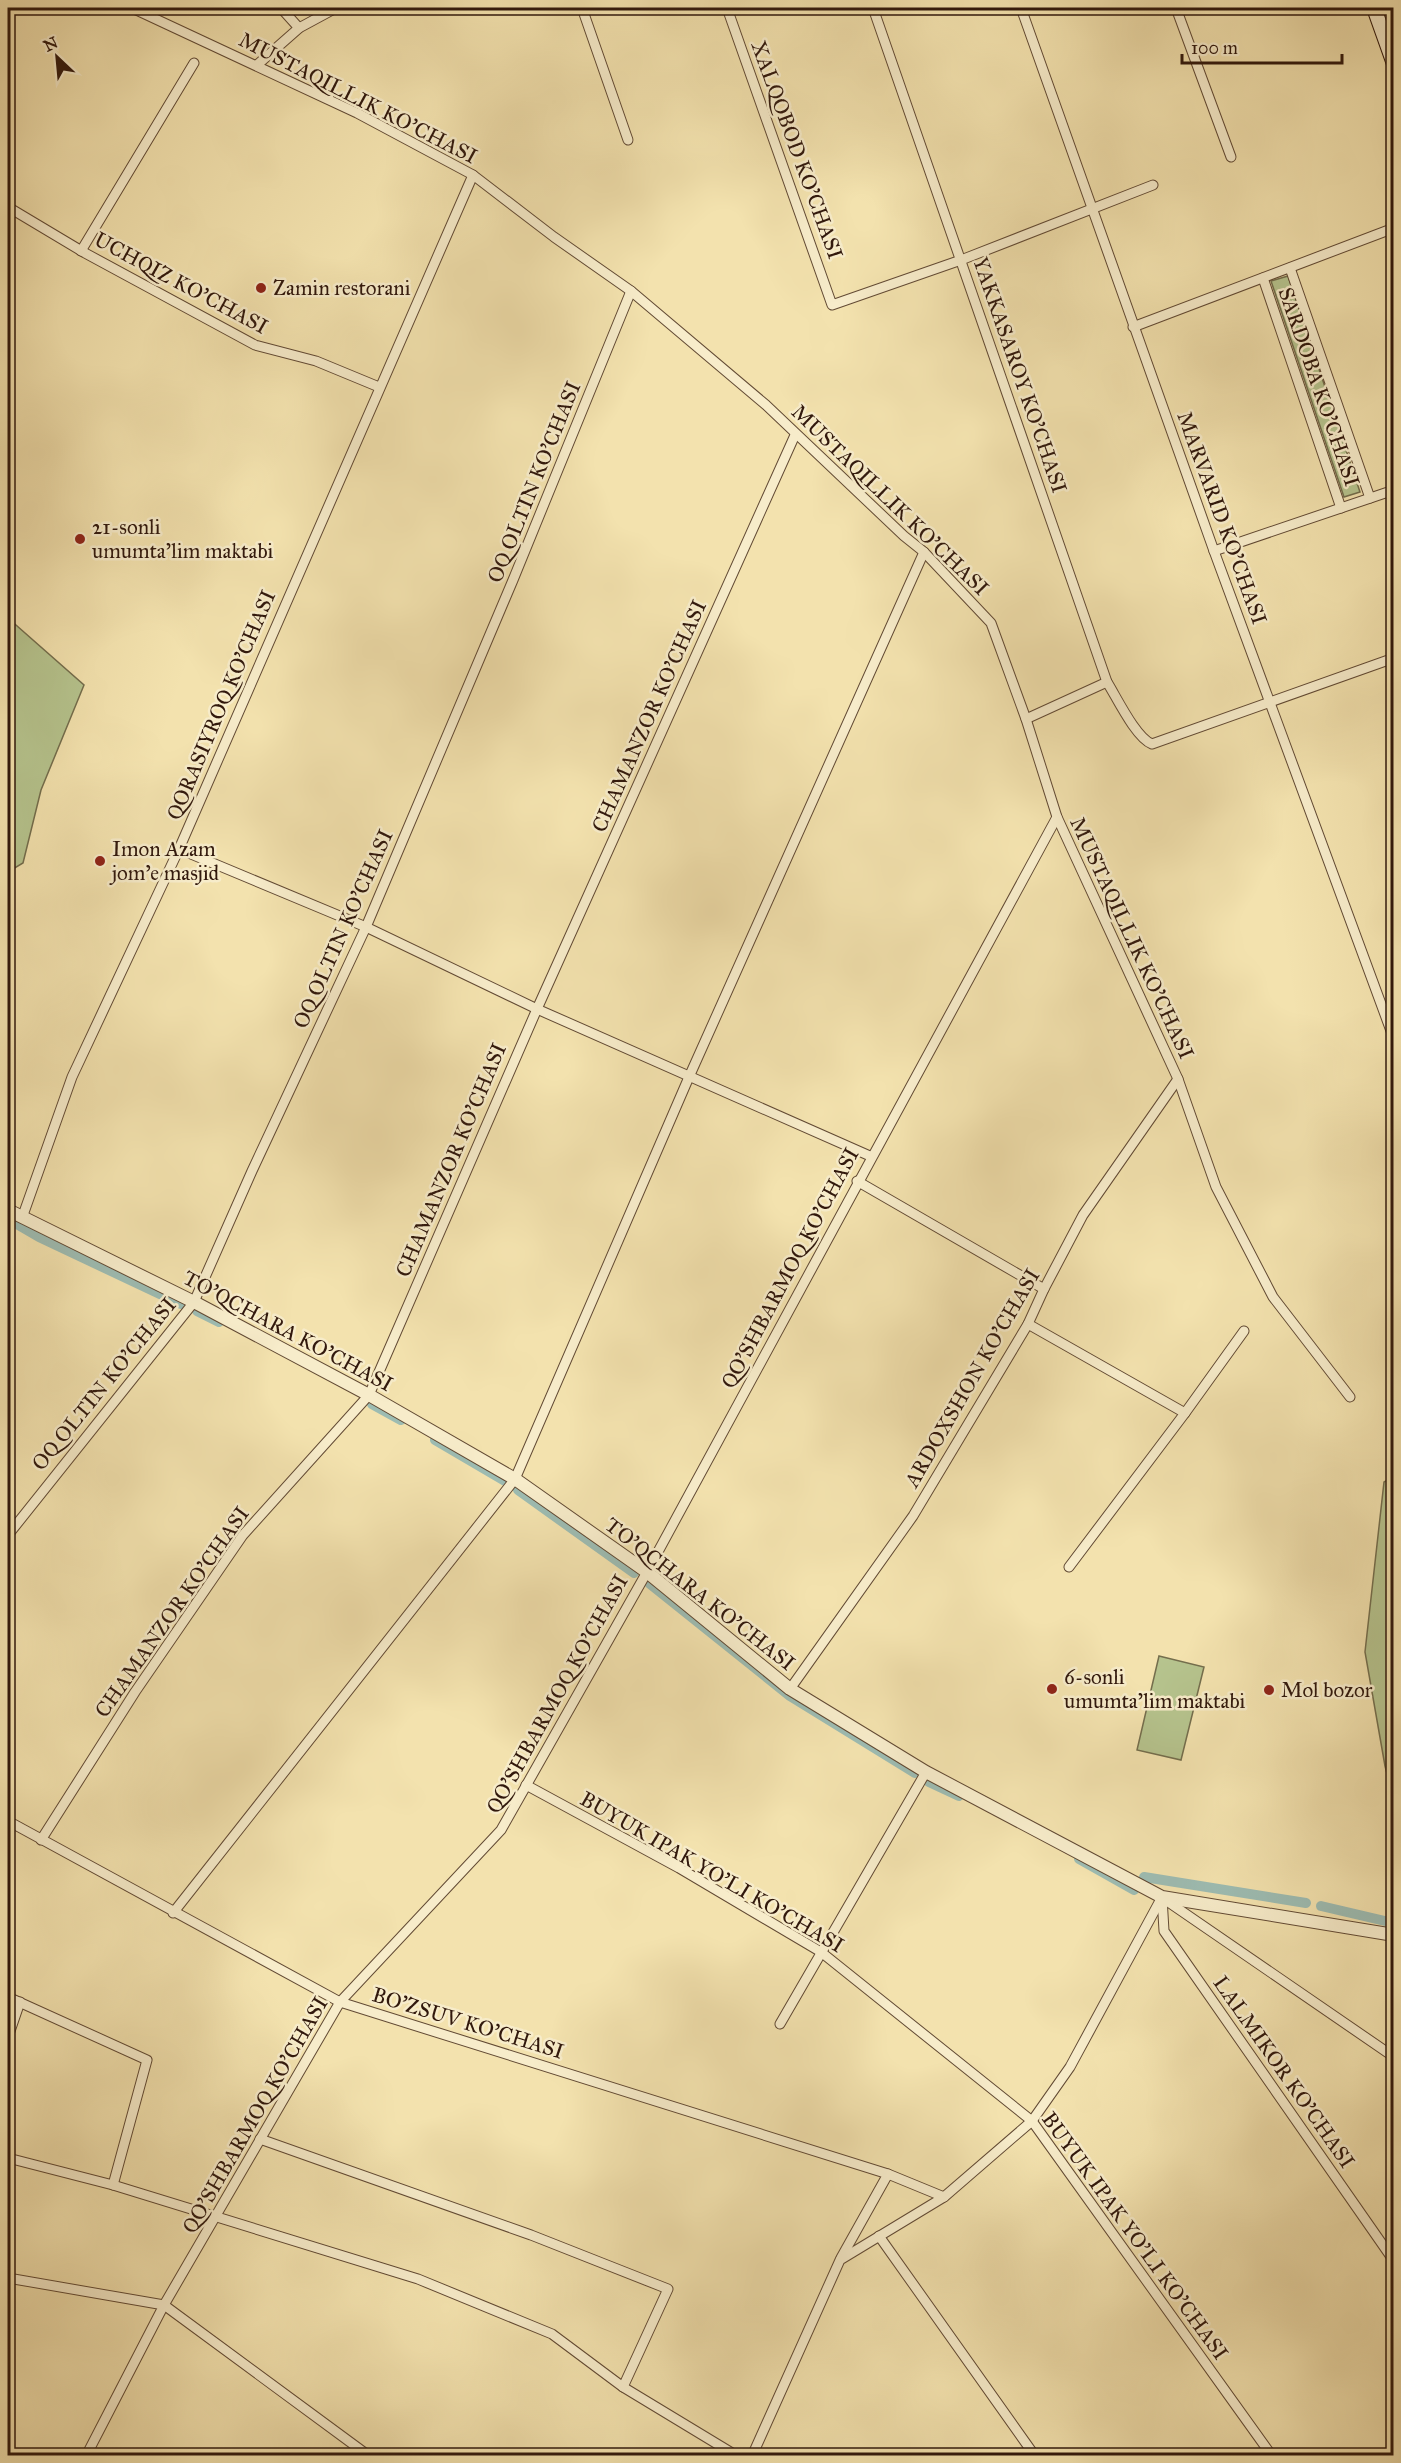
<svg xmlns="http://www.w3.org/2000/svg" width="1401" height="2463" viewBox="0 0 1401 2463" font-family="'IM FELL Great Primer',serif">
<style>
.green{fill:#b6c48e;stroke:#746e4d;stroke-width:1.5}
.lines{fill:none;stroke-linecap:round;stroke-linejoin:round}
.canal{stroke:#9dbcb2;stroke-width:10}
.minor-casing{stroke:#624a34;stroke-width:11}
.tertiary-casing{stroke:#624a34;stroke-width:14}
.secondary-casing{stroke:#31180c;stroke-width:16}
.minor{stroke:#f7ecca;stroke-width:9}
.tertiary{stroke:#f7ecca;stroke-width:12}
.secondary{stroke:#f7ecca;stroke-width:14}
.poi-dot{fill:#8f2418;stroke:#f7ecca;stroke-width:2}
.labels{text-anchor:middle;stroke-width:5;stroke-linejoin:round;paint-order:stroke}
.street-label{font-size:21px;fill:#31180c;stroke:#f7ecca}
.poi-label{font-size:21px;fill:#31180c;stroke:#f7ecca;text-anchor:start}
</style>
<rect width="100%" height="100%" fill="#f3e2ae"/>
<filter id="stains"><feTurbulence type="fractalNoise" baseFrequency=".00333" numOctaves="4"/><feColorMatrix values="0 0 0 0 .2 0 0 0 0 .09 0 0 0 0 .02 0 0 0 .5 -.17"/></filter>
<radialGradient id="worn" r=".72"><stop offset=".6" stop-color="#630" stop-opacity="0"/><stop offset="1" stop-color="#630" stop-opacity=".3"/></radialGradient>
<g class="green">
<path d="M1288 276 1360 492 1344 497 1271 281Z"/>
<path d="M8 618 84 685 41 790 23 863 8 872Z"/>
<path d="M1393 1477V1797L1385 1766 1365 1652 1384 1482Z"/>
<path d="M1159 1656 1204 1667 1181 1760 1137 1750Z"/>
</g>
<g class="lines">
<g class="canal">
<path d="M8 1219 39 1237 181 1304"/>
<path d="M197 1311 219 1322"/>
<path d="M372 1404 401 1420"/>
<path d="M435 1440 510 1484"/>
<path d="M518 1490 634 1573"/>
<path d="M649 1583 790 1696 915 1773"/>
<path d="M929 1782 959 1796"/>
<path d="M1079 1859 1134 1890"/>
<path d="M1144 1877 1306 1903"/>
<path d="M1321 1906 1385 1921"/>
</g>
<defs>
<g id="minor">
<path d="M132 8 357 113 473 175 554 237 631 291 766 405 904 536 924 552 991 623 1026 719 1057 817 1178 1079 1216 1187 1273 1297 1350 1397"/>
<path d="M281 8 299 28"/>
<path d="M582 8 628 140"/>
<path d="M727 8 832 305 961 260 1153 185"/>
<path d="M873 8 1107 682C1117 698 1136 738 1152 744L1394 658"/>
<path d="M1021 8 1214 551 1394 1039"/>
<path d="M1176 8 1231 157"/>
<path d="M257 65 299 28 336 8"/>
<path d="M8 207 85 253 255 345 316 361 379 387"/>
<path d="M81 251 194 63"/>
<path d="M1290 268 1370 498"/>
<path d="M1263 278 1341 508"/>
<path d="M1133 327 1394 228"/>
<path d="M1214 551 1394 490"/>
<path d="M1026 719 1107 682"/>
<path d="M179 849 366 927 537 1009 870 1156"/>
<path d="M857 1181 1044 1289"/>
<path d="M22 1218 72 1077 179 849 473 175"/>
<path d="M1028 1324 1185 1413"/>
<path d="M8 1535 194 1302 252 1171 366 927 513 580 631 291"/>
<path d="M1069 1567 1185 1413 1244 1331"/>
<path d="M790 1689 913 1516 1028 1324 1044 1289 1083 1215 1178 1079"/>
<path d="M526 1785 679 1868 821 1952 1032 2121 1272 2456"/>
<path d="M8 1821 340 2002 888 2174 944 2197"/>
<path d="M41 1840 135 1692 243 1535 369 1395 537 1009 795 435"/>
<path d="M1162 1897 1164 1931 1394 2261"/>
<path d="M1164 1899 1394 2057"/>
<path d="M173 1913 515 1479 689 1077 924 552"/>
<path d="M8 1997 147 2060 113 2185"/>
<path d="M780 2024 926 1772"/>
<path d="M8 2037 20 2002"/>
<path d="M260 2139 531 2235 668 2289 623 2387"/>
<path d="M8 2158 113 2185 418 2279 552 2334 623 2387 737 2456"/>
<path d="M879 2236 1035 2456"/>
<path d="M841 2258 888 2174"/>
<path d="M8 2278 164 2305 369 2456"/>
<path d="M86 2456 164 2305 340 2002 501 1830 647 1572 1057 817"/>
<path d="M752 2456 840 2260 944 2197 1032 2121 1070 2067 1162 1897"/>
<path d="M1383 2456 1394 2449"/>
</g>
<path id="tertiary" d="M8 1210 194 1302 369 1395 515 1479 647 1572 790 1689 926 1772 1162 1897 1394 1935"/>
<path id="secondary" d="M1374 8 1394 64"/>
</defs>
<use href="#minor" class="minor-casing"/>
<use href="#tertiary" class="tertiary-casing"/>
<use href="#secondary" class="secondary-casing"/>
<use href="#minor" class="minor"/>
<use href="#tertiary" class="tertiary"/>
<use href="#secondary" class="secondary"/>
</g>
<g class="poi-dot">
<circle cx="261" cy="288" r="6"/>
<circle cx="80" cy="539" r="6"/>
<circle cx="100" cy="861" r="6"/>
<circle cx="1052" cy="1689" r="6"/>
<circle cx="1269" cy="1690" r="6"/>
</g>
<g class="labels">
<g class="street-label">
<text transform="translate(358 98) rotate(27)" y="7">MUSTAQILLIK KO'CHASI</text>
<text transform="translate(797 150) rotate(70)" y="7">XALQOBOD KO'CHASI</text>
<text transform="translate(181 283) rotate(28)" y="7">UCHQIZ KO'CHASI</text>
<text transform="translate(1020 375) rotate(71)" y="7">YAKKASAROY KO'CHASI</text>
<text transform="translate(1319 387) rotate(71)" y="7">SARDOBA KO'CHASI</text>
<text transform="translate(534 482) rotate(-68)" y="7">OQ OLTIN KO'CHASI</text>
<text transform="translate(890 500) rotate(44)" y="7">MUSTAQILLIK KO'CHASI</text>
<text transform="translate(1222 518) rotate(70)" y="7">MARVARID KO'CHASI</text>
<text transform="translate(221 705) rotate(-67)" y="7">QORASIYROQ KO'CHASI</text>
<text transform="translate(649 716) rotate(-66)" y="7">CHAMANZOR KO'CHASI</text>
<text transform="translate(343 929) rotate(-66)" y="7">OQ OLTIN KO'CHASI</text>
<text transform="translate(1132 938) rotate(65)" y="7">MUSTAQILLIK KO'CHASI</text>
<text transform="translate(451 1160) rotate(-67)" y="7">CHAMANZOR KO'CHASI</text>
<text transform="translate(790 1268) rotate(-62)" y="7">QO'SHBARMOQ KO'CHASI</text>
<text transform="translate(288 1331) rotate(28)" y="7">TO'QCHARA KO'CHASI</text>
<text transform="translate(972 1378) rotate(-60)" y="7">ARDOXSHON KO'CHASI</text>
<text transform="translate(104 1384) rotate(-51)" y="7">OQ OLTIN KO'CHASI</text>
<text transform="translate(700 1594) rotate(38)" y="7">TO'QCHARA KO'CHASI</text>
<text transform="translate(172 1612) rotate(-55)" y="7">CHAMANZOR KO'CHASI</text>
<text transform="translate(557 1694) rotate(-61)" y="7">QO'SHBARMOQ KO'CHASI</text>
<text transform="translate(712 1872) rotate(30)" y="7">BUYUK IPAK YO'LI KO'CHASI</text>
<text transform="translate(468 2023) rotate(17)" y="7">BO'ZSUV KO'CHASI</text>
<text transform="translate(1284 2072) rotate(55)" y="7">LALMIKOR KO'CHASI</text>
<text transform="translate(255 2115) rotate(-60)" y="7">QO'SHBARMOQ KO'CHASI</text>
<text transform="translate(1135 2236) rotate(54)" y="7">BUYUK IPAK YO'LI KO'CHASI</text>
</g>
<g class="poi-label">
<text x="273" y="295">Zamin restorani</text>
<text x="92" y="534">21-sonli<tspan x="92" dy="24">umumta'lim maktabi</tspan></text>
<text x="112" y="856">Imon Azam<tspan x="112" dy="24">jom'e masjid</tspan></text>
<text x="1064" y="1684">6-sonli<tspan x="1064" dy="24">umumta'lim maktabi</tspan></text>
<text x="1281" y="1697">Mol bozor</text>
</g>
</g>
<rect width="1401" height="2463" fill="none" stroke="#f3e2ae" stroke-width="30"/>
<rect x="9" y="9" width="1383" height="2445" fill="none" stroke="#31180c" stroke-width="3"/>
<rect x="15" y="15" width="1371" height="2433" fill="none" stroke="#31180c" stroke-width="1.5"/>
<g transform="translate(57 57) rotate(334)" stroke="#f7ecca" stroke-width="4.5" paint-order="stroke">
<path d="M0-4.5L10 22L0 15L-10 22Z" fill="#31180c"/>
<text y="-9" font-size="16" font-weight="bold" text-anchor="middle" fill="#31180c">N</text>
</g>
<path d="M1182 54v9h160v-9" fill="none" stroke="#31180c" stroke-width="3"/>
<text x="1191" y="54" font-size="18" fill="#31180c" stroke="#f7ecca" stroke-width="4.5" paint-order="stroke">100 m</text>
<rect width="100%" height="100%" filter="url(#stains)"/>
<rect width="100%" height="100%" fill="url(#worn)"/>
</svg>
